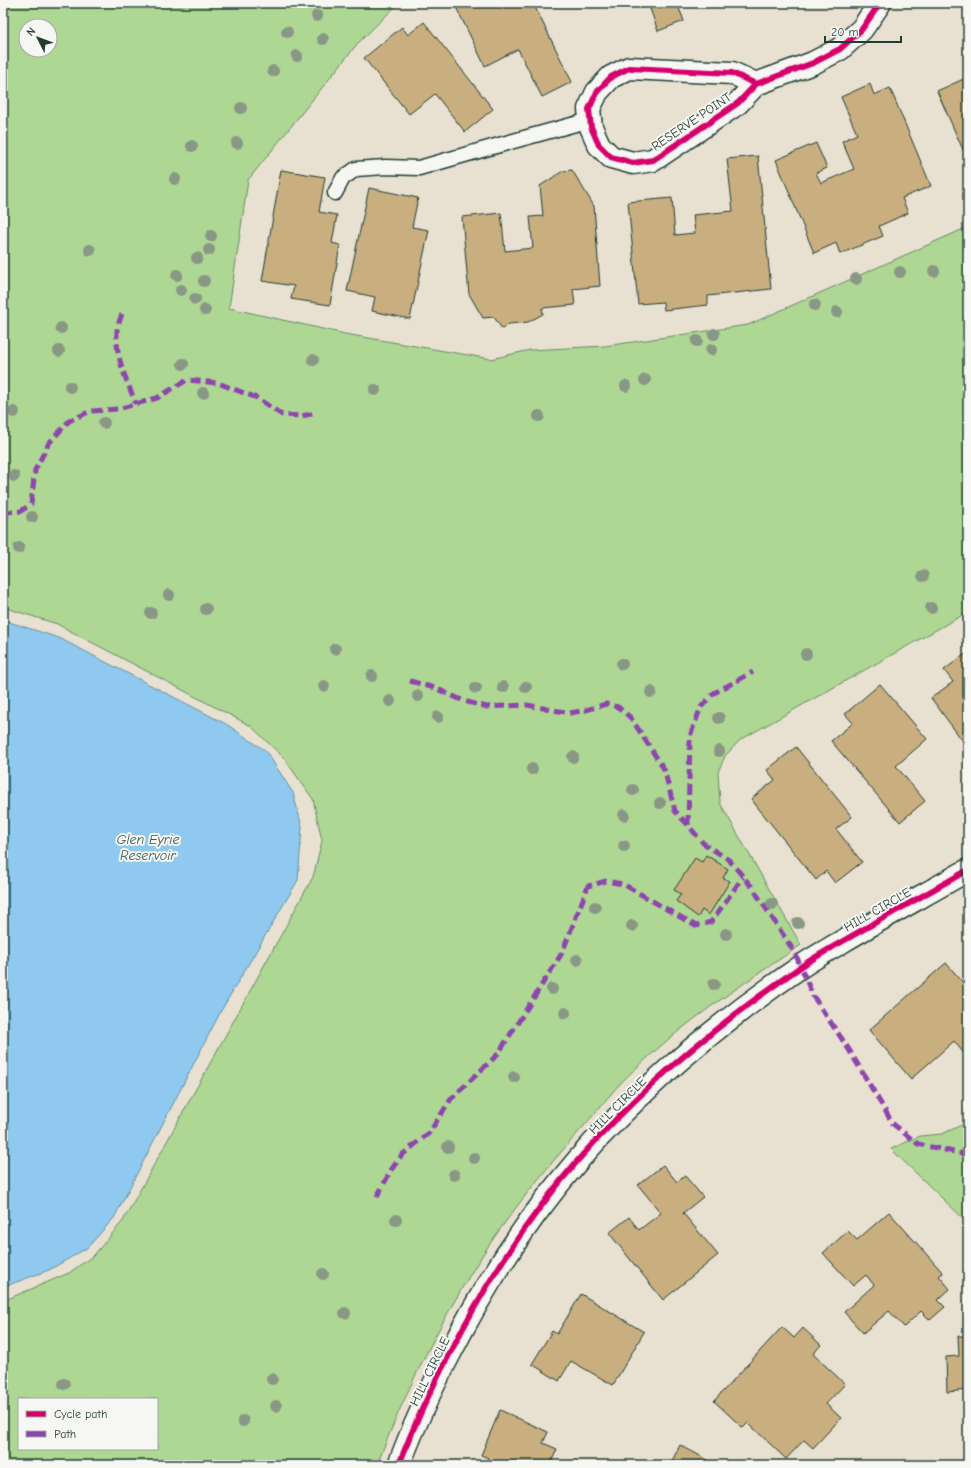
<svg xmlns="http://www.w3.org/2000/svg" width="971" height="1468" viewBox="0 0 971 1468" font-family="'Comic Neue',sans-serif">
<style>
.green{fill:#aed794;stroke:#668a64;fill-rule:evenodd}
.water{fill:#8fc9ef;stroke:#6291a4}
.building{fill:#c9ae7f;stroke:#1f3d34}
.lines{fill:none;stroke-linecap:round;stroke-linejoin:round}
.lane-casing{stroke:#1f3d34;stroke-width:17}
.street-casing{stroke:#1f3d34;stroke-width:25}
.lane{stroke:#f6f6f2;stroke-width:14}
.street{stroke:#f6f6f2;stroke-width:22}
.quiet{stroke:#8e44ad;stroke-width:5;stroke-dasharray:10 5;stroke-linecap:butt}
.cycleway-casing{stroke:#f6f6f2;stroke-width:8}
.cycleway{stroke:#d6006c;stroke-width:6}
.tree{fill:#899785}
.labels{text-anchor:middle;stroke-width:4;stroke-linejoin:round;paint-order:stroke}
.street-label{font-size:13px;fill:#1f3d34;stroke:#f6f6f2}
.water-label{font-size:14px;font-style:italic;fill:#355959;stroke:#f6f6f2}
</style>
<rect width="100%" height="100%" fill="#e8e0d0"/>
<filter id="ink" filterUnits="userSpaceOnUse"><feTurbulence type="fractalNoise" baseFrequency=".025" numOctaves="2"/><feDisplacementMap in="SourceGraphic" scale="8" xChannelSelector="R" yChannelSelector="G"/><feConvolveMatrix kernelMatrix="1 2 1 2 8 2 1 2 1" color-interpolation-filters="sRGB"/></filter>
<g filter="url(#ink)">
<g class="green">
<path d="M9 3H399L358 43 248 180 229 308 345 334 491 359 530 350 605 346 748 325 968 227V612L740 740 725 756 718 772 720 803 801 945C761 972 719 999 680 1030 664 1042 649 1057 634 1070 615 1087 600 1108 583 1127 549 1165 516 1205 487 1248 444 1314 405 1391 377 1465H3V1301L69 1273 94 1255 123 1221 313 877 322 841 313 799 284 758 251 726 57 624 3 607V29ZM26 26H50V50H26ZM19 1399H157V1449H19Z"/>
<path d="M968 1122V1223L891 1149 920 1136 942 1134Z"/>
</g>
<path class="water" d="M3 620 59 638 226 724 266 751 293 793 302 827 298 880 222 1009 114 1218 87 1248 49 1270 3 1287Z"/>
<g class="building">
<path d="M454 3H533L572 82 542 97 518 49 485 66Z"/>
<path d="M648 3H677L684 21 658 31Z"/>
<path d="M424 22 493 109 465 132 435 94 409 114 364 58 402 27 408 35Z"/>
<path d="M968 77V161L937 91Z"/>
<path d="M870 84 874 95 890 88 931 186 902 198 908 213 879 226 883 236 840 254 836 243 814 253 776 160 816 143 827 168 816 173 821 183 854 169 842 141 857 134 841 97Z"/>
<path d="M758 156 771 289 708 296V305L664 310 663 302 638 304 628 202 672 198 675 235 695 233 693 215 733 211 727 159Z"/>
<path d="M281 170 325 177 319 212 337 215 332 243 340 245 330 305 291 299 294 286 262 281Z"/>
<path d="M572 170 594 206 600 286 573 289 575 305 542 308 543 314 528 322 509 324 502 329 494 317 483 318 469 294 462 217 501 213 505 251 533 248 530 217 543 216 540 186 563 171Z"/>
<path d="M369 188 418 198 412 227 429 230 410 319 372 311 375 297 347 291Z"/>
<path d="M968 652V748L931 698 953 682 944 670Z"/>
<path d="M880 684 927 739 896 766 925 801 900 822 831 741 853 723 845 714Z"/>
<path d="M796 747 852 817 836 829 862 862 835 883 826 871 816 880 751 799 775 780 767 770Z"/>
<path d="M706 855 728 869 723 878 730 881 709 915 702 910 698 917 676 901 681 894 674 890 695 858 702 862Z"/>
<path d="M946 963 968 988V1054L966 1056 954 1041 911 1079 869 1030Z"/>
<path d="M663 1165 677 1182 685 1176 703 1197 683 1213 718 1255 663 1300 609 1233 629 1217 639 1230 661 1213 638 1185Z"/>
<path d="M889 1212 943 1273 939 1276 950 1289 938 1300 945 1307 930 1320 921 1311 904 1327 889 1311 863 1333 844 1312 874 1285 866 1275 853 1286 823 1253 848 1231 857 1240Z"/>
<path d="M581 1294 644 1332 613 1385 571 1361 559 1381 532 1364 552 1331 557 1334Z"/>
<path d="M782 1327 794 1338 803 1328 821 1345 813 1354 845 1384 826 1404 841 1418 813 1448 804 1440 786 1459 748 1423 743 1428 714 1401Z"/>
<path d="M958 1336H968V1390L947 1392 946 1357 959 1356Z"/>
<path d="M500 1410 548 1432 543 1443 557 1449 550 1465H485L488 1458 481 1455Z"/>
<path d="M680 1445 717 1465H670Z"/>
</g>
<g class="lines">
<defs>
<path id="lane" d="M335 193 343 178 356 169 385 167 419 168 517 140 590 120"/>
<g id="street">
<path d="M756 84 732 73 629 68 611 77 597 92 589 109 591 127 599 145 611 157 633 163 653 160 738 103 756 84 813 63 840 49 862 29 880 3"/>
<path d="M399 1465C413 1427 431 1389 450 1353 485 1284 528 1218 579 1159 643 1086 719 1023 799 968 813 958 828 950 843 941 884 917 926 894 968 870"/>
</g>
</defs>
<use href="#lane" class="lane-casing"/>
<use href="#street" class="street-casing"/>
<use href="#lane" class="lane"/>
<use href="#street" class="street"/>
<g class="quiet">
<path d="M122 314C120 320 117 326 117 332 115 357 127 381 136 404"/>
<path d="M3 512 21 511 31 504 35 470 49 443 69 421 91 411 118 409 157 398 187 380 218 383 257 398 282 415 301 416 316 413"/>
<path d="M410 681 435 688 464 701 487 707 527 705 570 713 586 710 606 704 618 707 631 718 664 769 675 811 688 825 703 843 729 860 752 887 795 953 813 996 848 1048 893 1124 918 1144 968 1155"/>
<path d="M688 825 690 736 701 707 714 693 753 672"/>
<path d="M377 1197 391 1170 402 1155 429 1133 451 1099 498 1054 562 953 588 886 606 881 623 884 696 926 711 922 743 877"/>
</g>
<defs>
<g id="cycleway">
<path d="M756 84 732 73 629 68 611 77 597 92 589 109 591 127 599 145 611 157 633 163 653 160 738 103 756 84 813 63 840 49 862 29 880 3"/>
<path d="M399 1465C413 1427 431 1389 450 1353 485 1284 528 1218 579 1159 643 1086 719 1023 799 968 813 958 828 950 843 941 884 917 926 894 968 870"/>
</g>
</defs>
<use href="#cycleway" class="cycleway-casing"/>
<use href="#cycleway" class="cycleway"/>
</g>
<g class="tree">
<circle cx="317" cy="16" r="6"/>
<circle cx="287" cy="32" r="6"/>
<circle cx="323" cy="39" r="6"/>
<circle cx="297" cy="56" r="6"/>
<circle cx="273" cy="71" r="6"/>
<circle cx="241" cy="108" r="6"/>
<circle cx="237" cy="143" r="6"/>
<circle cx="192" cy="146" r="6"/>
<circle cx="175" cy="179" r="6"/>
<circle cx="211" cy="236" r="6"/>
<circle cx="90" cy="250" r="6"/>
<circle cx="209" cy="250" r="6"/>
<circle cx="197" cy="258" r="6"/>
<circle cx="934" cy="271" r="6"/>
<circle cx="900" cy="272" r="6"/>
<circle cx="177" cy="275" r="6"/>
<circle cx="856" cy="279" r="6"/>
<circle cx="204" cy="281" r="6"/>
<circle cx="181" cy="290" r="6"/>
<circle cx="195" cy="299" r="6"/>
<circle cx="815" cy="305" r="6"/>
<circle cx="205" cy="310" r="6"/>
<circle cx="837" cy="312" r="6"/>
<circle cx="61" cy="328" r="6"/>
<circle cx="714" cy="334" r="6"/>
<circle cx="697" cy="341" r="6"/>
<circle cx="711" cy="350" r="6"/>
<circle cx="59" cy="351" r="6"/>
<circle cx="313" cy="360" r="6"/>
<circle cx="183" cy="364" r="6"/>
<circle cx="645" cy="380" r="6"/>
<circle cx="626" cy="386" r="6"/>
<circle cx="70" cy="387" r="6"/>
<circle cx="375" cy="390" r="6"/>
<circle cx="203" cy="393" r="6"/>
<circle cx="14" cy="412" r="6"/>
<circle cx="539" cy="416" r="6"/>
<circle cx="104" cy="423" r="6"/>
<circle cx="14" cy="476" r="6"/>
<circle cx="32" cy="517" r="6"/>
<circle cx="19" cy="548" r="6"/>
<circle cx="923" cy="576" r="6"/>
<circle cx="169" cy="595" r="6"/>
<circle cx="931" cy="608" r="6"/>
<circle cx="206" cy="609" r="6"/>
<circle cx="151" cy="613" r="6"/>
<circle cx="335" cy="649" r="6"/>
<circle cx="806" cy="654" r="6"/>
<circle cx="622" cy="664" r="6"/>
<circle cx="372" cy="676" r="6"/>
<circle cx="324" cy="686" r="6"/>
<circle cx="503" cy="687" r="6"/>
<circle cx="526" cy="687" r="6"/>
<circle cx="476" cy="688" r="6"/>
<circle cx="651" cy="692" r="6"/>
<circle cx="418" cy="696" r="6"/>
<circle cx="390" cy="701" r="6"/>
<circle cx="438" cy="717" r="6"/>
<circle cx="719" cy="718" r="6"/>
<circle cx="719" cy="751" r="6"/>
<circle cx="573" cy="757" r="6"/>
<circle cx="532" cy="769" r="6"/>
<circle cx="633" cy="790" r="6"/>
<circle cx="660" cy="803" r="6"/>
<circle cx="624" cy="815" r="6"/>
<circle cx="624" cy="846" r="6"/>
<circle cx="772" cy="904" r="6"/>
<circle cx="595" cy="907" r="6"/>
<circle cx="798" cy="923" r="6"/>
<circle cx="632" cy="926" r="6"/>
<circle cx="726" cy="934" r="6"/>
<circle cx="577" cy="960" r="6"/>
<circle cx="714" cy="984" r="6"/>
<circle cx="552" cy="989" r="6"/>
<circle cx="565" cy="1013" r="6"/>
<circle cx="514" cy="1077" r="6"/>
<circle cx="448" cy="1147" r="6"/>
<circle cx="474" cy="1158" r="6"/>
<circle cx="454" cy="1175" r="6"/>
<circle cx="396" cy="1220" r="6"/>
<circle cx="323" cy="1274" r="6"/>
<circle cx="345" cy="1313" r="6"/>
<circle cx="272" cy="1379" r="6"/>
<circle cx="64" cy="1384" r="6"/>
<circle cx="276" cy="1406" r="6"/>
<circle cx="243" cy="1421" r="6"/>
</g>
</g>
<g class="labels">
<g class="street-label">
<text transform="translate(691 121) rotate(-34)" y="5">RESERVE POINT</text>
<text transform="translate(877 909) rotate(-30)" y="5">HILL CIRCLE</text>
<text transform="translate(617 1105) rotate(-45)" y="5">HILL CIRCLE</text>
<text transform="translate(429 1371) rotate(-64)" y="5">HILL CIRCLE</text>
</g>
<g class="water-label">
<text x="148" y="844">Glen Eyrie<tspan x="148" dy="16">Reservoir</tspan></text>
</g>
</g>
<rect width="971" height="1468" fill="none" stroke="#f6f6f2" stroke-width="16"/>
<rect x="8" y="8" width="955" height="1452" fill="none" stroke="#1f3d34" stroke-width="1.5" filter="url(#ink)"/>
<rect x="18" y="1398" width="140" height="52" fill="#f6f6f2" stroke="#a0aca6"/>
<rect x="26" y="1411" width="20" height="6" fill="#d6006c" stroke="#a0aca6"/>
<text x="54" y="1418" font-size="12" fill="#1f3d34">Cycle path</text>
<rect x="26" y="1431" width="20" height="6" fill="#8e44ad" stroke="#a0aca6"/>
<text x="54" y="1438" font-size="12" fill="#1f3d34">Path</text>
<g transform="translate(38 38) rotate(312)"><circle r="19" fill="#f6f6f2" stroke="#a0aca6"/>
<path d="M0-3L7 15L0 10L-7 15Z" fill="#1f3d34"/>
<text y="-6" font-size="11" font-weight="bold" text-anchor="middle" fill="#1f3d34">N</text>
</g>
<path d="M825 36v6h76v-6" fill="none" stroke="#1f3d34" stroke-width="2"/>
<text x="831" y="36" font-size="12" fill="#1f3d34" stroke="#f6f6f2" stroke-width="3" paint-order="stroke">20 m</text>
</svg>
